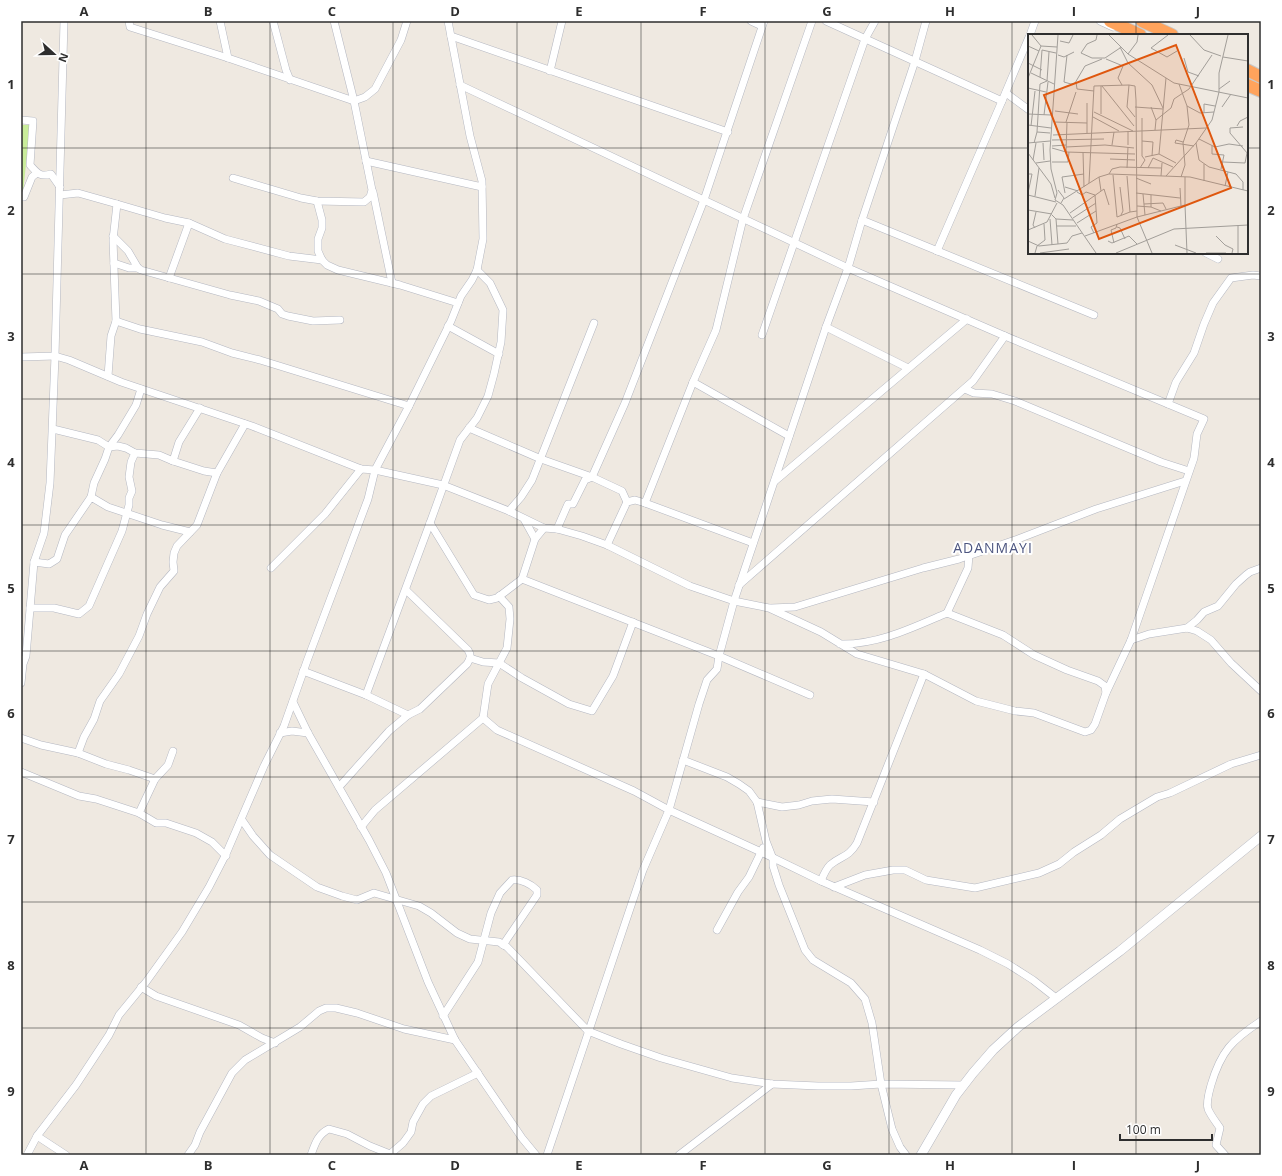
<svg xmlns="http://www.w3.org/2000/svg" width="1282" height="1176" viewBox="0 0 1282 1176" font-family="'Open Sans',sans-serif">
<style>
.pitch{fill:#c9ec9a}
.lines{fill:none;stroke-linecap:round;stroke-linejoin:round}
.street-casing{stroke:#b4b7c1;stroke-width:8}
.secondary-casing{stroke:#b4b7c1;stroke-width:10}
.highway-casing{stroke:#c9c9c9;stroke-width:14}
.street{stroke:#fff;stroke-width:7}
.secondary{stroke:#fff;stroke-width:9}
.highway{stroke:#ffa35c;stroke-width:12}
.grid{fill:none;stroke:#2e2e2e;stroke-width:1;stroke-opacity:0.55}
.labels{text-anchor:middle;stroke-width:4;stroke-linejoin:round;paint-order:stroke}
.quarter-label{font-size:14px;letter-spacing:1px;fill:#4d5680;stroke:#fff}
.inset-road{fill:none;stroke:#a29e99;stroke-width:1}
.view{fill:#df570e;fill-opacity:0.15;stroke:#df570e;stroke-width:2}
.inset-edge{fill:none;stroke:#2e2e2e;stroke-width:2}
.neatline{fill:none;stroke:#2e2e2e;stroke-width:1.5}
.grid-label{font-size:13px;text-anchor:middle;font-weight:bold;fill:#2e2e2e}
</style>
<rect width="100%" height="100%" fill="#efe9e1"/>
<path class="pitch" d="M21 125H30L23 193H21Z"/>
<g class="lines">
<defs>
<g id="street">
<path d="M129 21 130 27 228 58 354 101 365 97 375 89 401 40 407 21"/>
<path d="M220 21 228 58"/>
<path d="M273 21 286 70 290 80"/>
<path d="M751 21 762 26"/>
<path d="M826 21 1002 101"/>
<path d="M1100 21 1113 27"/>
<path d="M1030 35 1035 21"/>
<path d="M451 36 728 132"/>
<path d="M550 71 562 21"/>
<path d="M460 85 848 268 1005 336 1204 419 1197 434 1194 458 1131 640 1106 693"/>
<path d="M1006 93 1029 110"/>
<path d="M21 120 33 121 30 165C38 174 40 177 51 174L60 187"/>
<path d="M366 161 482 187"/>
<path d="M233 178 301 198 317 201 364 202 370 197 372 190 354 101 334 21"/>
<path d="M373 192 392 283"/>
<path d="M60 195 78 193 117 204"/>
<path d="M21 197H24L32 177 37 173"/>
<path d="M317 201 322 220V228L318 239V251L322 260 327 265 338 270 400 285 458 303"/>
<path d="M862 220 1094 315"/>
<path d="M113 236 128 251 138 268 141 270 230 295 259 301 278 309 282 314 288 316 313 321 340 320"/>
<path d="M937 251 1002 101 1029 37"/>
<path d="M1206 253 1218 259"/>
<path d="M114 263 129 268H138"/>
<path d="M169 278 189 223"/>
<path d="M116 321 113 240 117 204 165 218 189 223 225 239 289 256 322 260"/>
<path d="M448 326 499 354"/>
<path d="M826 327 908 368"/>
<path d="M762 335 865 39 875 21"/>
<path d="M21 357 55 356 64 21"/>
<path d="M108 376 111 336 116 321 140 329 202 342 232 353 260 360 409 406"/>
<path d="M693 382 789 436"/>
<path d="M965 389 974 393 992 394 1015 401 1161 462 1189 471"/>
<path d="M1168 404 1176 382 1194 353 1204 324 1213 303 1231 278 1253 275 1261 276"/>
<path d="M469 428 541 459 592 477 622 491 627 502"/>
<path d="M53 429 98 440 109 447 118 446 126 448 135 453 159 455 173 461 204 471 217 473"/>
<path d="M173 461 179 442 200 408"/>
<path d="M775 481 967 319"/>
<path d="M91 497 94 483 105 459 109 447 118 435 136 405 141 389"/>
<path d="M645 503 693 382 716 330 743 219 812 21"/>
<path d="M509 511 521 497 532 480 594 323"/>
<path d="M524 519 535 539"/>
<path d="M430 523 474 595 489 600 497 598 522 579 535 539 544 528"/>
<path d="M557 529 568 504H573L585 480 592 477 625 403 704 200 764 21"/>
<path d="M607 545 627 502 635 500 645 503 753 543"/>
<path d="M34 562 49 564 57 559 65 535 91 497 108 507 162 525 190 532"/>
<path d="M271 568 325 514 361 469"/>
<path d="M522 579 719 656 810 695"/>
<path d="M739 585 973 381 1005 336"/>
<path d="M30 608H54L79 614 89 606 122 531 129 505V498L132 491 129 477 131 462 135 453"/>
<path d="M771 608 795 607 923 568 959 559 1018 539 1096 509 1185 481"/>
<path d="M947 613 968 568 969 555"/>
<path d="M1187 628 1197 620 1204 612 1218 606 1236 584 1246 575 1250 572 1261 568"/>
<path d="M1131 640 1149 634 1187 628 1197 631 1211 640 1231 663 1261 691"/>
<path d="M470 658 483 662 499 663 522 678 569 704 592 711 613 676 633 622"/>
<path d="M303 671 366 695 408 715"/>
<path d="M21 683 23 664 26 656 34 562 44 533 50 483 55 356 69 360 121 382 252 426 361 469 375 470 443 485 509 511 544 528 557 529 582 536 607 545 690 586 734 601 769 608 821 632 857 654 924 674 976 701 1015 711 1034 713 1085 732 1091 730 1095 724 1106 693 1105 686 1098 681 1067 670 1034 655 1003 635 947 613C914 627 878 645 840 644"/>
<path d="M366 695 430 523 460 440 477 418 488 396 494 374 501 342 503 310 490 283 477 270"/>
<path d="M293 702 308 733 369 840 386 873 428 982 455 1040 522 1138 536 1155"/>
<path d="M483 718 497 730 634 791 669 810 761 852 821 881 980 950 1008 964 1033 980 1056 998"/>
<path d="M280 733 292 731 308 733"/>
<path d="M21 738 41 745 78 753 106 764 129 770 155 779"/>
<path d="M78 753 84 737 94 719 100 701 119 674 139 636 147 614 160 587 174 571 173 562 174 553 177 546 197 525 217 473 245 424"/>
<path d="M683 760 727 777 739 784 749 791 757 802 766 841 773 859V866L779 885 805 950 813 960 851 983 865 999 872 1023 881 1084 892 1129 900 1147 906 1155"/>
<path d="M21 772 79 796 96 799 139 813 156 823H166L196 833 212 842 226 856"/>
<path d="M339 787 389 731 408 715 420 709 467 664C470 659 472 656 468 650L406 590"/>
<path d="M757 802 782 807 799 805 812 801 832 799 874 802"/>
<path d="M139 813 155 779 168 765 173 751"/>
<path d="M242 820 253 836 270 855 317 887 342 896 357 900 374 893 419 906 431 913 457 933 470 939 499 942 507 947 588 1031 621 1044 661 1058 732 1078 772 1084 818 1086H851L881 1084 963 1085"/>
<path d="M361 827 375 810 483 718 488 684 507 648 510 619 509 607 499 596"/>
<path d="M821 881C823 876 826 869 830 865 842 855 848 858 857 843L924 674"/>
<path d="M834 887 865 875 893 870H905L926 880 975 888 1039 873 1059 864 1074 852 1101 835 1120 819 1157 797 1170 793 1231 764 1261 755"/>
<path d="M717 930 738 892 749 877 763 848"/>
<path d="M141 987 156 996 239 1025 262 1038 275 1043"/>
<path d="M443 1016 478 962 491 913 500 893 512 880C521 879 531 884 537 890V895L503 945"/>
<path d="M37 1136 66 1155"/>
<path d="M27 1155 37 1136 76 1085 109 1035 119 1015 146 982 182 932 209 887 226 854 264 766 284 726 307 661 368 499 375 470 409 406 451 321 461 296 472 280 477 270 483 239 482 181 470 136 448 21"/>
<path d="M188 1155 195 1145 200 1132 232 1073 245 1060 300 1027 319 1011 326 1008H336L357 1013 404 1029 455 1040"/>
<path d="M311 1155C315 1144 318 1134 329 1129L347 1134 370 1146 390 1154"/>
<path d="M389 1155 403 1143 411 1132 413 1122 423 1104 431 1096 478 1073"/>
<path d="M547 1155 643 870 669 810 699 704 707 680 717 669 719 656 734 601 826 327 848 268 862 220 915 61 926 21"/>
<path d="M679 1155 772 1084"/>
<path d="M1225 1155 1216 1145 1220 1128C1216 1122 1211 1116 1208 1109 1206 1103 1209 1092 1211 1085 1221 1051 1232 1040 1261 1021"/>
</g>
<path id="secondary" d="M921 1155 956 1095 973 1073 993 1050 1018 1027 1120 951 1261 836"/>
<g id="highway">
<path d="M1110 21 1140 35"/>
<path d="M1142 21 1172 35"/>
<path d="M1247 70 1261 77"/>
<path d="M1247 85 1261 91"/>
</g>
</defs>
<use href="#street" class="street-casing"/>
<use href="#secondary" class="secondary-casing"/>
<use href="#highway" class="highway-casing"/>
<use href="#street" class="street"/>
<use href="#secondary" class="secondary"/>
<use href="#highway" class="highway"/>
</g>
<path class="grid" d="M146 21V1155M270 21V1155M393 21V1155M517 21V1155M641 21V1155M765 21V1155M889 21V1155M1012 21V1155M1136 21V35M21 148H1029M1247 148H1261M1136 253V1155M21 274H1261M21 399H1261M21 525H1261M21 651H1261M21 777H1261M21 902H1261M21 1028H1261"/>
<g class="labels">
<g class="quarter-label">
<text x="993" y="553">ADANMAYI</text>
</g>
</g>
<g transform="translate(1028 34)">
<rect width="220" height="220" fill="#efe9e1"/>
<path class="inset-road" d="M4 1 13 12M30 1 22 116 23 135 29 159 27 166 35 171 68 219M69 1 68 6 59 10 53 19 64 24H77L92 14M81 1 100 20 146 49 220 64M140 1 123 14 139 23 149 17M162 1 176 16 193 22M32 7 41 9 45 1M0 12 11 17M92 13 100 29 124 51 135 74M14 16 28 19M100 20 109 8 110 1M30 21 36 23 46 18M39 21 36 48 43 50 47 49 57 32 74 25M195 23 220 27M156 24 160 38 171 42M78 25 95 32 90 44 94 51M0 29 14 36M3 39 26 50M12 43 14 16M0 44 13 12 29 13M48 48 49 55 66 57M151 50 159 72 161 91 155 109 157 131 153 143M73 52V80M74 52 106 92M0 54 18 58M191 55 202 47M159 72 172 79 186 78M107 73 135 75M123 73 128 86M194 73 203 60M27 77 50 80M66 78 105 97M176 79V70L187 72M0 80 23 81M16 81 20 48M65 83 91 97M107 83 99 73 101 51 107 52 108 66 109 183 157 171 159 219M26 88 59 89M38 88 48 58M0 91 23 94M3 92 7 57M209 92 212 87 220 83M215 93 202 94V99L220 120M127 96 128 86 143 74 146 65 161 55 184 21M100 97V111M9 98 22 99M59 99V69M25 101 178 94M171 105 187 113 201 110 215 112M24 106 76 105M114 107 125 108 124 122M155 108 148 106 147 109 166 112M0 109 22 107M6 109 9 98 12 50 19 47 21 18M15 109 16 126M168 109 171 126 181 133 208 140 215 148V156M84 111 86 98M24 112 38 111M184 112V120L196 121 193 135M38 113 77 111 106 114M24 114 38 118 107 120M38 118 39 88M55 118 56 153M0 119 23 150 27 164M131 120 138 44M117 123 131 120 148 129M82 125 107 126M5 126 8 109M24 128H40L41 118M195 128 217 129 219 119M8 129 22 127M99 134 100 113M112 134 117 126 114 122V84M120 134 125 124 145 133M0 140H4L0 159M81 140 84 135 92 133 133 134M85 141 89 183 102 178M99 142 102 178 109 177M133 142 134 129M138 142 168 109 184 86 191 58V39L200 1M71 143 73 157M108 144 123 150M176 147V130M61 149 66 52 101 51M197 152 200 138M37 153 50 157M92 153 95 177 93 181M152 154 153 172M30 156 36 164 33 169M49 158 54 161 58 158 67 161 69 189 63 193 66 199M37 159 34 143 56 140M108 159 152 164M115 160 117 181M0 161 28 168M123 161V173L133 177M7 162 11 134M36 165 71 143 81 140 162 143 220 157M116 170 135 169 138 175M157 171V143M109 172 123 173M0 176 24 180M42 179 76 155 81 171M24 181 28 185 30 210M45 184 68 169M22 185 24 211M28 185 45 186M49 189 68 177M210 191V219M29 192H48M89 193 92 194 97 205M7 194 5 191 8 178M0 196 19 188 29 169M57 202 109 183 124 219M188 202 197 211 205 215 204 219M0 207 11 212 39 209 44 202 54 199M80 207 84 209 101 202 109 210M86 209 83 196 88 194 89 190M147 211 168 219M7 219 9 212 17 206 16 190M12 219 41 215M88 219 146 195 220 191M178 219H198"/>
<path class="view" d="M148 11 203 154 71 205 16 61Z"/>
<rect width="220" height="220" class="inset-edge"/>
</g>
<rect width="1282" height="1176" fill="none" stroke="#ffffff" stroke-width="44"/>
<g transform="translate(54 54) rotate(111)" stroke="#ffffff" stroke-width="3" paint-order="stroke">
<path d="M0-3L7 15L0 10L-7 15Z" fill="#2e2e2e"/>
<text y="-6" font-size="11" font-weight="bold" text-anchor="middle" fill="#2e2e2e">N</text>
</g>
<path d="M1120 1134v6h92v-6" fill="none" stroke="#2e2e2e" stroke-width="2"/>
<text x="1126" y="1134" font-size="12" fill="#2e2e2e" stroke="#ffffff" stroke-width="3" paint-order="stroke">100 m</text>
<rect x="22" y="22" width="1238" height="1132" class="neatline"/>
<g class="grid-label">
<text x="84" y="16">A</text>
<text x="208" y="16">B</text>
<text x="332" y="16">C</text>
<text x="455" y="16">D</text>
<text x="579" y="16">E</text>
<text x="703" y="16">F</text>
<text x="827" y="16">G</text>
<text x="950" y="16">H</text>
<text x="1074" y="16">I</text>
<text x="1198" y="16">J</text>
<text x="11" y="89">1</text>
<text x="1271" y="89">1</text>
<text x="11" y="215">2</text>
<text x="1271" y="215">2</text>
<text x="11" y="341">3</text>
<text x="1271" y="341">3</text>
<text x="11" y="467">4</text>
<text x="1271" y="467">4</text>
<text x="11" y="593">5</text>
<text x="1271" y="593">5</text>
<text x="11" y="718">6</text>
<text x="1271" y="718">6</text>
<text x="11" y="844">7</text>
<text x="1271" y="844">7</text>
<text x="11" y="970">8</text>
<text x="1271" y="970">8</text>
<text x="11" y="1096">9</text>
<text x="1271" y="1096">9</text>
<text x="84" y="1170">A</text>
<text x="208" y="1170">B</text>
<text x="332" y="1170">C</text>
<text x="455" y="1170">D</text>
<text x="579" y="1170">E</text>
<text x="703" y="1170">F</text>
<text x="827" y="1170">G</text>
<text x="950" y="1170">H</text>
<text x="1074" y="1170">I</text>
<text x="1198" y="1170">J</text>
</g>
</svg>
